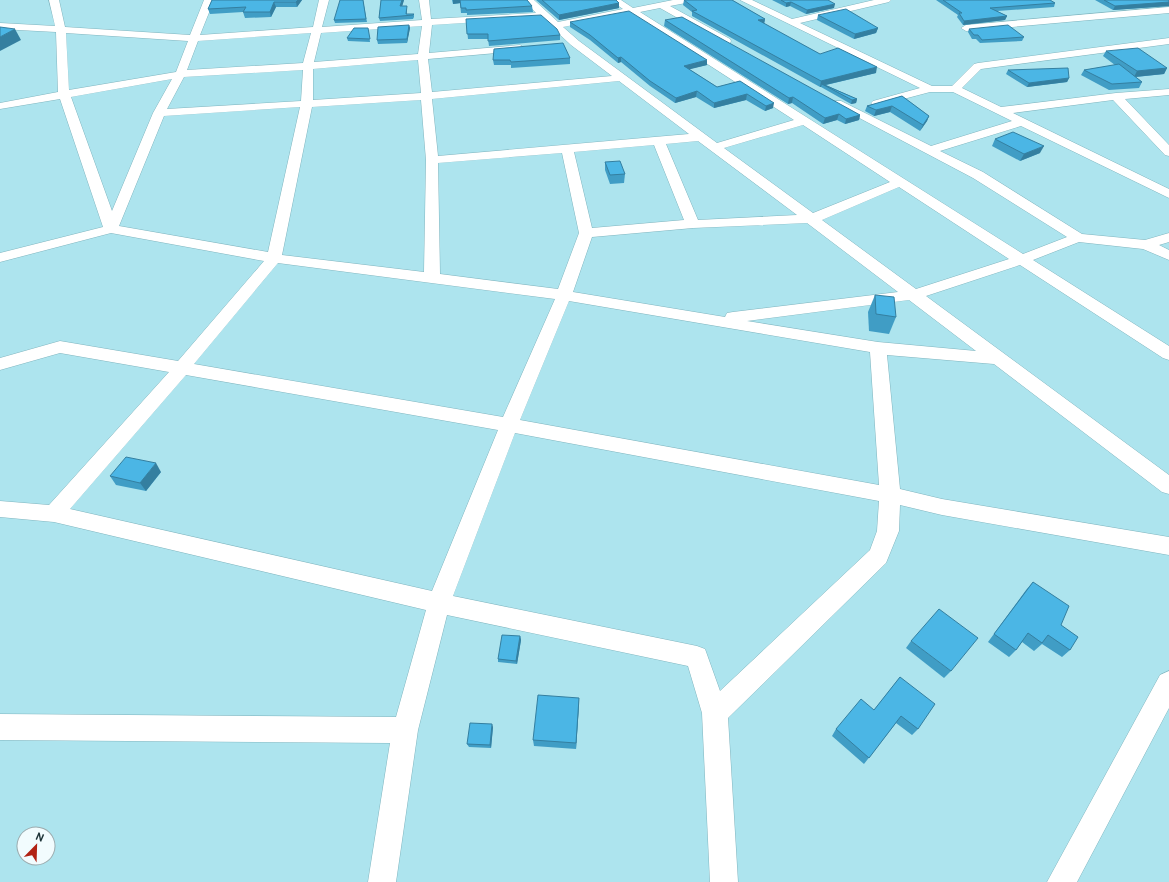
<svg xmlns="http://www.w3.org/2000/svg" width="1169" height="882" viewBox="0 0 1169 882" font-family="Overpass,sans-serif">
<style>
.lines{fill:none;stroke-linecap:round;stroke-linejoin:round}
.street-casing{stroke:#80b5bf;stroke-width:1}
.street{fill:#fff;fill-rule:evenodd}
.wall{fill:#409dc5}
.shaded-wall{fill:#347fa0}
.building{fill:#4bb6e5;stroke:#347fa0}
</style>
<rect width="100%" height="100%" fill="#ade4ee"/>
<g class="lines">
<defs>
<g id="street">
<path d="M49 0H59L65 27 190 35 204 0H214L200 35 313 27 319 0H329L322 27 422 20 419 0H429L431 19 536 13 524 0H534L558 22 623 9 610 0H621L633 8 673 0H693L691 2 670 6 730 39 731 41 730 43H722L660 8 640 12 1023 254 1067 237 973 178 831 103 833 101H841L931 146 1012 121 953 92H930L877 106 873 105 871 103 873 101 920 88 740 0H752L792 19 874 0H891L889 2 800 23 932 86H952L974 64 978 63 1169 38V44L981 69 962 88 1001 107 1116 93 1169 89V95L1125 99 1169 145V156L1165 155 1113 100 1013 113 1169 189V198L1021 126 940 151 983 172 1082 234 1145 240 1169 233V242L1159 245 1169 250V260L1143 249 1079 242 1033 260 1169 346V360L1163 358 1020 265 926 296 1169 475V494L1162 492 994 364 887 355 900 489 942 499 1169 537V555L942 515 900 505 899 531 886 563 728 718 738 882H710L702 713 688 666 447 615 418 730 396 882H368L390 743 0 740V714L396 717 426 610 54 522 0 517V501L49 505 169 372 60 353 0 370V358L60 341 178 361 264 261 111 233 0 262V253L103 227 60 99 0 109V103L58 92 56 32 0 29V23L55 26ZM630 14 794 120 717 143 579 41 563 27ZM542 18 571 45 612 76 432 92 428 59 520 51 525 48 520 45 429 53 432 25ZM422 26 418 54 314 62 321 33ZM66 33 188 41 176 72 69 90ZM311 33 303 63 187 70 198 41ZM418 60 421 93 313 100V69ZM303 70 301 101 167 109 184 77ZM172 79 153 113 112 211 71 97ZM619 81 689 134 438 156 432 99ZM421 100 426 160 424 272 282 255 312 107ZM300 107 268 252 119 226 164 116ZM803 125 890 182 813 213 724 148ZM698 141 797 215 698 220 666 144ZM654 145 684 220 592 228 574 152ZM562 153 579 233 558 289 440 274 438 163ZM899 187 1009 259 916 289 822 220ZM807 223 898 292 733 312 727 313 725 317 573 292 592 237 693 228ZM278 263 555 299 503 417 194 364ZM909 300 976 351 878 342 747 321ZM569 301 870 352 879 485 520 420ZM186 375 498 430 432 591 70 509ZM515 433 879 501 877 531 870 550 720 691 705 649 697 646 453 596Z"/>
<path d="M1169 7V13L966 31 961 28 966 25Z"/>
<path d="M1169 671V708L1077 882H1047L1160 675Z"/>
</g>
</defs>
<use href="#street" class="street-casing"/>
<use href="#street" class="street"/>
</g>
<g class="wall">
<path d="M212 0H302L297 7H276L271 17 245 18 243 12 210 14 208 9Z"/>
<path d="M363 0 367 22 335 23 334 20Z"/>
<path d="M381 0H404L402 6 407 10V14H414V17L413 19 380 21 379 18Z"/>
<path d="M452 0H527L532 6 533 12 467 15V13H461L460 3 453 4Z"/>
<path d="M536 0H616L619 3V8L559 20Z"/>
<path d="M684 0H732L765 19 764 24 820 54 876 73 826 85 857 99 856 103 851 104 821 87H820L692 16V12L683 5Z"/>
<path d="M772 0H828L834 8 806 14 790 6 786 7Z"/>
<path d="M936 0H1050L1055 3 1054 7 997 11 1007 16 1005 20 963 25 957 17 958 15Z"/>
<path d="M1095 0H1169V6L1113 10Z"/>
<path d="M818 15 878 28 876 33 854 39 817 20Z"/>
<path d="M466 19 560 35V40L489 46 488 39H468Z"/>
<path d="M665 20 860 115 859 120 845 124 837 120 823 124 792 103 788 104 664 26Z"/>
<path d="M570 22 707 65 689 69 717 87 740 81 773 108 765 111 746 100 714 108 696 97 675 103 650 86 621 62 618 63 590 40 570 27Z"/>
<path d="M409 25 410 28 407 43 378 44 377 40Z"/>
<path d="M368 28 370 42 348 41 347 38Z"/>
<path d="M969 29 1024 37 1022 41 980 43 976 39H972L968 32Z"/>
<path d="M1106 51 1167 68 1164 74 1136 77 1142 82 1139 88 1109 90 1081 75 1084 70 1115 65 1103 56Z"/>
<path d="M570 58V64L511 68V65H494L493 60Z"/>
<path d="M1008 70 1069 78 1067 82 1027 87 1006 74Z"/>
<path d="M902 96 929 116 927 121 920 131 890 112 874 116 865 111 867 106Z"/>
<path d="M995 139 1040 153 1020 161 992 146Z"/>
<path d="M605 162 625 174 624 183 610 184 605 170Z"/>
<path d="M875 295 896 317 889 334 869 331 868 312Z"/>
<path d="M161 472 146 491 116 485 110 476Z"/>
<path d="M1033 582 1061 625 1070 650 1062 657 1042 644 1034 651 1022 642 1016 650 1009 657 988 642 1026 590Z"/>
<path d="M520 636 521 640 517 664 498 662V659Z"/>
<path d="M911 641 951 671 944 678 906 648Z"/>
<path d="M900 677 918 729 912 735 896 723 864 764 832 736 836 729 874 710Z"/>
<path d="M579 698V704L576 749 534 746 533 740Z"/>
<path d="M493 727 491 748 469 747 467 744Z"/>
</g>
<g class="shaded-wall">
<path d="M298 0H302L297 7 296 2Z"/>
<path d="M402 0H404L401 10 400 6Z"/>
<path d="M453 0H461V3L453 4Z"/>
<path d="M274 2 276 7 271 17 270 12Z"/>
<path d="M791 2 790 6 786 7V3Z"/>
<path d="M1169 2V6L1113 10 1115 6Z"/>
<path d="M619 3V8L559 20V15Z"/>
<path d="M835 4 834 8 806 14 807 10Z"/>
<path d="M1007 16 1005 20 963 25 964 21Z"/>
<path d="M765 19 764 24 758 20Z"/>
<path d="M409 25 410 28 407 43V39Z"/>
<path d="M878 28 876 33 854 39 855 34Z"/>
<path d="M15 29 21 40 0 51V37Z"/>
<path d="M621 57V62L618 63V58Z"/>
<path d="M707 60V65L683 71 684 66Z"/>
<path d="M877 67 876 73 825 85 822 84 821 87H820L821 81Z"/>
<path d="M1167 68 1164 74 1134 77 1137 71Z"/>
<path d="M1069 78 1067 82 1027 87 1029 83Z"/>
<path d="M697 91 696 97 675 103 676 98Z"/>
<path d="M747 94 746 100 714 108V103Z"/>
<path d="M793 97 792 103 788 104 789 98Z"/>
<path d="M857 99 856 103 851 104 852 100Z"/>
<path d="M774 103 773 108 765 111 766 106Z"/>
<path d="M892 106 890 112 874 116 876 110Z"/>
<path d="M839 114 837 120 823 124 825 118Z"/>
<path d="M860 115 859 120 845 124 846 119Z"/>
<path d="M929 116 927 121 920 131 923 125Z"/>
<path d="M1044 146 1040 153 1020 161 1024 154Z"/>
<path d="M156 463 161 472 146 491 140 483Z"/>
<path d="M520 636 521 640 517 664 516 661Z"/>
<path d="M579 698V704L576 749V743Z"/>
<path d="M492 724 493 727 491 748 490 745Z"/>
</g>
<g class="building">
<path d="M212 0H298L296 2H274L270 12H243L246 7 208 9Z"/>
<path d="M340 0H363L366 19 334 20Z"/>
<path d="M381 0H402L400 6H407L406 14H414L413 15 379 18Z"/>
<path d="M460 0H527L532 6 466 10V8H461Z"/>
<path d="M542 0H616L619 3 559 15Z"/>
<path d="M684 0H732L765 19 758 20 820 54 838 48 877 67 821 81 692 11 697 10Z"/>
<path d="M781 0H828L835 4 807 10 791 2 786 3Z"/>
<path d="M943 0H1050L1055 3 990 8 1007 16 964 21 959 13H962Z"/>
<path d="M1104 0H1169V2L1115 6Z"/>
<path d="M846 9 878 28 855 34 818 15Z"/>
<path d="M629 11 707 60 684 66 717 87 740 81 774 103 766 106 747 94 714 103 697 91 676 98 650 81 621 57 618 58 590 35 570 22Z"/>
<path d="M541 15 557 29 560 35 488 41V34H467L466 19Z"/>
<path d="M682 17 860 115 846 119 839 114 825 118 793 97 789 98 665 20Z"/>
<path d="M409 25 407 39 377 40 378 27Z"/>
<path d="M1008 25 1024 37 982 40 978 35H974L969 29Z"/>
<path d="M0 27 15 29 0 37Z"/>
<path d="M354 28H368L370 39 347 38Z"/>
<path d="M563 43 570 58 511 62 510 60H493L494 49Z"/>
<path d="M1138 48 1167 68 1137 71 1106 51Z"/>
<path d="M1119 64 1142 82 1112 84 1084 70Z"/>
<path d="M1068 68 1069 78 1029 83 1008 70Z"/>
<path d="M822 84 857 99 852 100Z"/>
<path d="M902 96 929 116 923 125 892 106 876 110 867 106Z"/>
<path d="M1013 132 1044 146 1024 154 995 139Z"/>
<path d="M620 161 625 174 610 175 605 162Z"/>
<path d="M875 295 894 297 896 317 876 314Z"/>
<path d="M126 457 156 463 140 483 110 476Z"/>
<path d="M1033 582 1069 606 1061 625 1078 637 1070 650 1048 635 1042 643 1028 633 1016 650 994 634Z"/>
<path d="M939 609 978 638 951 671 911 641Z"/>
<path d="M502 635 520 636 516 661 498 659Z"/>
<path d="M900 677 935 704 918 729 901 716 869 758 836 729 861 699 874 710Z"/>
<path d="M538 695 579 698 576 743 533 740Z"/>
<path d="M470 723 492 724 490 745 467 744Z"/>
</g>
<g transform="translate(36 846) rotate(23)"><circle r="19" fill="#f2fcfe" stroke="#9cabae"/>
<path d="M0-3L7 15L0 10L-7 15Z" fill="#b12315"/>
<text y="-6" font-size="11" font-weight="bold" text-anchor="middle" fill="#1c3236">N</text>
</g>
</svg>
